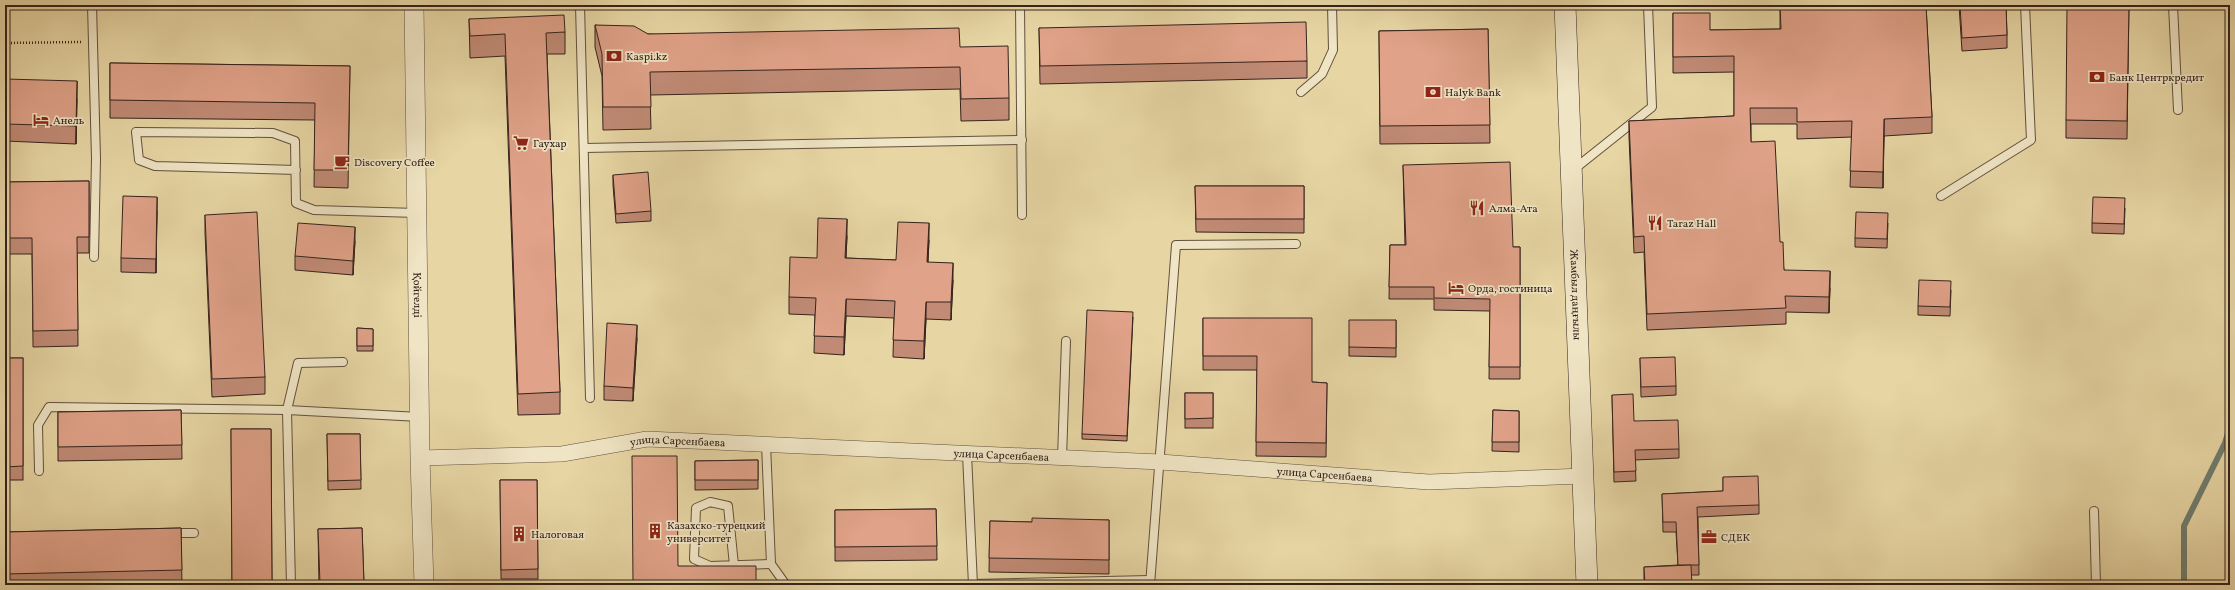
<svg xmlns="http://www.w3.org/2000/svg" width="2235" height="590" viewBox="0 0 2235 590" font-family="Vollkorn,serif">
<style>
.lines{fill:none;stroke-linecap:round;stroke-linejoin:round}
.stream{stroke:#707d6f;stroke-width:6}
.service-casing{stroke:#62503e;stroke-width:10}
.minor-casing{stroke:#62503e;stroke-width:16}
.tertiary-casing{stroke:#62503e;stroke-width:20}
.secondary-casing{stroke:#35231c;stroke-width:22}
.path{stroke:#35231c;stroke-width:2.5;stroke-dasharray:1 2;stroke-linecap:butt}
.service{stroke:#efe4c4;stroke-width:8}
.minor{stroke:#efe4c4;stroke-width:15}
.tertiary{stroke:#efe4c4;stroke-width:19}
.secondary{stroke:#efe4c4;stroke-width:21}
.wall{fill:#c18b76;stroke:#35231c}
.shaded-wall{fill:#9d7160;stroke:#35231c}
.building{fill:#e0a289;stroke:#35231c}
.labels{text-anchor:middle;stroke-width:3.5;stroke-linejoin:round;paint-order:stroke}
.poi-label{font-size:11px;fill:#35231c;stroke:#efe4c4;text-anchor:start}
.street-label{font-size:11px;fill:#35231c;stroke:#efe4c4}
</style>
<rect width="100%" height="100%" fill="#e7d6a4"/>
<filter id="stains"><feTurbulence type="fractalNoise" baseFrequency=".005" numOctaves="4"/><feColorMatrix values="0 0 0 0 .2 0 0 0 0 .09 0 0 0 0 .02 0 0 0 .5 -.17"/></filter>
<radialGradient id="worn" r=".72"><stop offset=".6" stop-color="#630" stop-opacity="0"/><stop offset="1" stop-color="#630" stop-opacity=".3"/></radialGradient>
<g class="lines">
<path class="stream" d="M2184 585V526L2225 443 2230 427"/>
<defs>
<g id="service">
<path d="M92 5 96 159 94 257"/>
<path d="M580 5 590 398"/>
<path d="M1020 5 1022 215"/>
<path d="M2173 5 2178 110"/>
<path d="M1301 92 1322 74 1333 50 1332 5"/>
<path d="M584 148 1022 140"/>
<path d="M296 170 155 166 139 160 136 132 273 133 295 141 296 203 314 210 417 213"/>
<path d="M1573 170 1652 107 1648 5"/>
<path d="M1941 196 2031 140 2025 5"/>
<path d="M766 444 771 564 786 585"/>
<path d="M967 454 973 585"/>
<path d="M1062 458 1066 341"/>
<path d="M39 471 38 425 49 407 287 410 420 417"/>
<path d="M2094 511 2096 585"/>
<path d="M172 533H194"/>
<path d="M734 565 728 506 710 502 696 508 694 559 710 566 771 564"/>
<path d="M973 584 1150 580"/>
<path d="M291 585 287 410 298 363 343 362"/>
<path d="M1150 585 1176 245 1296 244"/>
</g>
<g id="minor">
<path id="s1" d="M420 458 562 454 647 439 1160 462 1429 482 1583 476"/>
</g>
<g id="tertiary">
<path id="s2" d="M414 5 420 458 424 585"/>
</g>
<g id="secondary">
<path id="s3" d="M1565 5 1587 585"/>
</g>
</defs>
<use href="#service" class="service-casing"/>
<use href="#minor" class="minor-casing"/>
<use href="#tertiary" class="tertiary-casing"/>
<use href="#secondary" class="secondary-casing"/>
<path class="path" d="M5 43 81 42"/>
<use href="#service" class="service"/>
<use href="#minor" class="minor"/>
<use href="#tertiary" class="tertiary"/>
<use href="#secondary" class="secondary"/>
</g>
<g class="wall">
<path d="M1780 5H1926L1932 117V133L1884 136 1883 188 1850 187 1852 137 1797 139V124H1751V142L1780 242 1784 270 1830 288 1829 313 1786 312V324L1647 330 1644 252 1634 253 1629 137V121L1734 116V72L1673 73V13L1710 30 1780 29Z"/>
<path d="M1959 5H2006L2007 35V48L1962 51Z"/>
<path d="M2129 5 2127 139 2066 138V120Z"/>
<path d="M469 19 565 32V54H547L560 392V414L518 415 505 56 470 58Z"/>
<path d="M595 25 648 34 960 47 1009 98V120L961 121 960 89 650 95 651 129 603 130 602 76 595 47Z"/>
<path d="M1039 28 1307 61V78L1040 84Z"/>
<path d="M1488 29 1490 143 1380 144 1379 31Z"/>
<path d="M110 63 350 66 348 188 314 187 315 120 110 118Z"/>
<path d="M5 79 77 99 76 144 5 141Z"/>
<path d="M1403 165 1513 247H1520V379H1489L1490 311 1434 310V299H1389L1390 245H1405Z"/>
<path d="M613 175 651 211V221L616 223 613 185Z"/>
<path d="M89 181V253H77L78 346 33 347 32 254H5V182Z"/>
<path d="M1195 186H1304V233L1196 232Z"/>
<path d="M2125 208 2124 234 2092 233V223Z"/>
<path d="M157 211 156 273 121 272V258Z"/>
<path d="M205 215 265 377V394L212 397 205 232Z"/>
<path d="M1888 223 1887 248 1855 247V238Z"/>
<path d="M847 236 846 258 896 260 929 240 928 262 953 280 951 320 926 319 924 359 893 357 894 318 846 316 844 355 814 353 815 315 789 314V297L817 258Z"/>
<path d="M355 241 353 275 295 270V256Z"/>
<path d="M1951 290 1950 316 1918 315V306Z"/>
<path d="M1133 317 1127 441 1082 439V434Z"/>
<path d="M1203 318 1312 382 1327 383 1326 457 1256 456 1257 370H1203Z"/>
<path d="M1396 320V357L1349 356V347Z"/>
<path d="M357 328 373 329V351H357Z"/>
<path d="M637 338 633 401 604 400V386Z"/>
<rect x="5" y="358" width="18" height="122"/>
<path d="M1640 358 1676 386V395L1641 397Z"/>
<rect x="1185" y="393" width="28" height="35"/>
<path d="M1612 395 1634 421 1679 449V458L1635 460 1636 481 1614 482Z"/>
<path d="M181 410 182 459 58 461V412Z"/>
<path d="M1493 410 1519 411V452L1492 451Z"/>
<path d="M231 429H271L272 585H232Z"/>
<path d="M327 434H360L361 489 328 490Z"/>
<path d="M758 460V489L695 490V461Z"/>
<path d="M1723 477 1759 505V514L1698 517 1699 575H1691L1692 585H1644V567L1678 565 1676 532H1663L1662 494 1723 491Z"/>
<path d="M500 480H537L538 579H501Z"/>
<path d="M936 509 937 560 835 561V510Z"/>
<path d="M1109 520V574L989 572 990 521 1032 522Z"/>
<path d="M181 528 182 585H5V532Z"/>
<path d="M362 528 364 585H319L318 529Z"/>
</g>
<g class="shaded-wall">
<path d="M77 81V99L76 144V126Z"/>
<path d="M1884 119V136L1883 188V172Z"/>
<path d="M157 197V211L156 273V259Z"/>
<path d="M847 219V236L845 275V258Z"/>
<path d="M929 223V240L927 279V262Z"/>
<path d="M355 227V241L353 275V261Z"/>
<path d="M953 263V280L951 320V302Z"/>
<path d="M1830 271V288L1829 313V297Z"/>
<path d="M846 299V316L844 355V337Z"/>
<path d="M926 302V319L924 359V341Z"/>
<path d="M637 325V338L633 401V388Z"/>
</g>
<g class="building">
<path d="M1780 5H1926L1932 117 1884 119 1883 172 1850 171 1852 121 1797 122V108H1750L1751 142 1775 141 1780 242H1783L1784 270 1830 271 1829 297 1785 296 1786 308 1647 314 1644 236 1634 237 1629 121 1734 116V56L1673 57V13H1710V30L1781 29Z"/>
<path d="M1960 5H2006L2007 35 1962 38Z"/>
<path d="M2067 5H2129L2127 121 2066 120Z"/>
<path d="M564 15 565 32 546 33 560 392 518 394 505 34 470 36 469 19Z"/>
<path d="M1306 22 1307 61 1040 66 1039 28Z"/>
<path d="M595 25 634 26 648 34 959 28 960 47 1008 46 1009 98 961 99 960 67 650 72 651 107H603L602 54Z"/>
<path d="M1488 29 1490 125 1380 126 1379 31Z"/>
<path d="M110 63 350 66 348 170H314L315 103 110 100Z"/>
<path d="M5 79 77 81 76 126 5 124Z"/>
<path d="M1510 162 1513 247H1520V367H1489L1490 299 1434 298V287H1389L1390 245H1406L1403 165Z"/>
<path d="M648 172 651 211 616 214 613 175Z"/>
<path d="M89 181V237H77L78 330 33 331 32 238H5V182Z"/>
<path d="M1195 186H1304V219H1196Z"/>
<path d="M123 196 157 197 156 259 121 258Z"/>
<path d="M2093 197 2125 198 2124 224 2092 223Z"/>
<path d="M257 212 265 377 212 379 205 215Z"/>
<path d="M1856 212 1888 213 1887 239 1855 238Z"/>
<path d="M818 218 847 219 845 258 896 260 898 222 929 223 927 262 953 263 951 302H926L924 341 893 340 895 301 846 299 844 337 814 336 816 298 789 297 790 257 817 258Z"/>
<path d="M298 223 355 227 353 261 295 256Z"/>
<path d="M1919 280 1951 281 1950 307 1918 306Z"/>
<path d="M1087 310 1133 312 1127 436 1082 434Z"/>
<path d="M1203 318H1312V382L1327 383 1326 443 1256 442 1257 356H1203Z"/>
<path d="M1349 320H1396V348L1349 347Z"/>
<path d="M607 323 637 325 633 388 604 386Z"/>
<path d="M357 328 373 329V346H357Z"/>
<path d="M1675 357 1676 386 1641 387 1640 358Z"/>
<path d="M5 358H23V466L5 467Z"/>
<path d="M1185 393H1213V418L1185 419Z"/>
<path d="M1633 394 1634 421 1678 420 1679 449 1635 450 1636 471 1614 472 1612 395Z"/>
<path d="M181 410 182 445 58 447V412Z"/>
<path d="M1493 410 1519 411V442H1492Z"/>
<path d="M231 429H271L272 583 232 584Z"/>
<path d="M327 434H360L361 480 328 481Z"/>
<path d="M632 456H677L678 566H756V585H633Z"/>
<path d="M758 460V480H695V461Z"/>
<path d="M1758 476 1759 505 1697 507 1699 565H1678L1676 522H1663L1662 494 1723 491V477Z"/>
<path d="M500 480H537L538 569 501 570Z"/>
<path d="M936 509 937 546 835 547V510Z"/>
<path d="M1032 518 1109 520V560L989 558 990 521 1032 522Z"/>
<path d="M181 528 182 570 5 574V532Z"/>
<path d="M362 528 364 583 320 584 318 529Z"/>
<path d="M1691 565 1692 585H1645L1644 567Z"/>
</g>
<defs>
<symbol id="bank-bare" viewBox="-9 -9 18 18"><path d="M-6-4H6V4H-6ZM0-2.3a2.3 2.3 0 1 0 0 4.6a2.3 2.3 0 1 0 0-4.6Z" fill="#8f2418" stroke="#efe4c4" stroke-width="2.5" paint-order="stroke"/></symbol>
<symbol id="hotel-bare" viewBox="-9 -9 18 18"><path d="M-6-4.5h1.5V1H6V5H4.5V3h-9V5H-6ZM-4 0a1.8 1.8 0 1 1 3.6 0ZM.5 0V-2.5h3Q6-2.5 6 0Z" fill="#8f2418" stroke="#efe4c4" stroke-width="2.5" paint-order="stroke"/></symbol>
<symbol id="supermarket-bare" viewBox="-9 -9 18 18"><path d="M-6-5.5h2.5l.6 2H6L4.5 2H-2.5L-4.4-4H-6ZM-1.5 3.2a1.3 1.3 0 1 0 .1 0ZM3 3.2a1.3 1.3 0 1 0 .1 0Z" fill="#8f2418" stroke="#efe4c4" stroke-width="2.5" paint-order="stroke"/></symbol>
<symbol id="cafe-bare" viewBox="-9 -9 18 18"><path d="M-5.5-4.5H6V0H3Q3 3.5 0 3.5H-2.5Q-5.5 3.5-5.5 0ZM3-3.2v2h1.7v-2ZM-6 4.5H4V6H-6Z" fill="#8f2418" stroke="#efe4c4" stroke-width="2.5" paint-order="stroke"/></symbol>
<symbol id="restaurant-bare" viewBox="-9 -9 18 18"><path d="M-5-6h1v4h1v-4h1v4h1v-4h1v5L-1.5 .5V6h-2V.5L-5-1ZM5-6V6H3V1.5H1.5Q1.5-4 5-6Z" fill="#8f2418" stroke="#efe4c4" stroke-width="2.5" paint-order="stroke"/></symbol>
<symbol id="building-bare" viewBox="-9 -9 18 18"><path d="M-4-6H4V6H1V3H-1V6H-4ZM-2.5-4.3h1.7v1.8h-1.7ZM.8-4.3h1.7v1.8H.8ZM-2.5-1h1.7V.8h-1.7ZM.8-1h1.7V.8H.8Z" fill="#8f2418" stroke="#efe4c4" stroke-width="2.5" paint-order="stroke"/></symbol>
<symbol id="office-bare" viewBox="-9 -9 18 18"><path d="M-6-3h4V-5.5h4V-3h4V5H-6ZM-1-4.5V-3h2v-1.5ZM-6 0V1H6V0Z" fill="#8f2418" stroke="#efe4c4" stroke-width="2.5" paint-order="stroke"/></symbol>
</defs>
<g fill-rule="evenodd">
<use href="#bank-bare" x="603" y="45" width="22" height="22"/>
<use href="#bank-bare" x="2086" y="66" width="22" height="22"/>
<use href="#bank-bare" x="1422" y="81" width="22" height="22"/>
<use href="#hotel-bare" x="30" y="109" width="22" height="22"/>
<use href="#supermarket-bare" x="510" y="132" width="22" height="22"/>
<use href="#cafe-bare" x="331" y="151" width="22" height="22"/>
<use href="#restaurant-bare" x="1466" y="197" width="22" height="22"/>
<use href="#restaurant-bare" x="1644" y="212" width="22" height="22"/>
<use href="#hotel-bare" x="1445" y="277" width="22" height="22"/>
<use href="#building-bare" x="644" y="520" width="22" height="22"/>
<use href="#building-bare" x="508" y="523" width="22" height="22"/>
<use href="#office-bare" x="1698" y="526" width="22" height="22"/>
</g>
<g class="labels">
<g class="poi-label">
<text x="626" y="60">Kaspi.kz</text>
<text x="2109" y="81">Банк Центркредит</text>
<text x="1445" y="96">Halyk Bank</text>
<text x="53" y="124">Анель</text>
<text x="533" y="147">Гаухар</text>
<text x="354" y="166">Discovery Coffee</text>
<text x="1489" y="212">Алма-Ата</text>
<text x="1667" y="227">Taraz Hall</text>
<text x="1468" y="292">Орда, гостиница</text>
<text x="667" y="529">Казахско-турецкий<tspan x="667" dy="13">университет</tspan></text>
<text x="531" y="538">Налоговая</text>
<text x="1721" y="541">СДЕК</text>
</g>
<g class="street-label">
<text dy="4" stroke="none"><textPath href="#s2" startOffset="290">Қойгелді</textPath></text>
<text dy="4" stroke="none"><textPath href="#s3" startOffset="290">Жамбыл даңғылы</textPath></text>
<text dy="4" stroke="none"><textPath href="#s1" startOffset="259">улица Сарсенбаева</textPath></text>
<text dy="4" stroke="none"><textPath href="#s1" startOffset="583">улица Сарсенбаева</textPath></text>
<text dy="4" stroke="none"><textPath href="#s1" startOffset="907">улица Сарсенбаева</textPath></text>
</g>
</g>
<rect width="2235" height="590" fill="none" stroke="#e7d6a4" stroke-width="20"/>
<rect x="6" y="6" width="2223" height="578" fill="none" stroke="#35231c" stroke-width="2"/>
<rect x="10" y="10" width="2215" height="570" fill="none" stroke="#35231c"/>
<rect width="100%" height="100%" filter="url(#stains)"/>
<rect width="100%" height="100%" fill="url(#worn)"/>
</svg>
